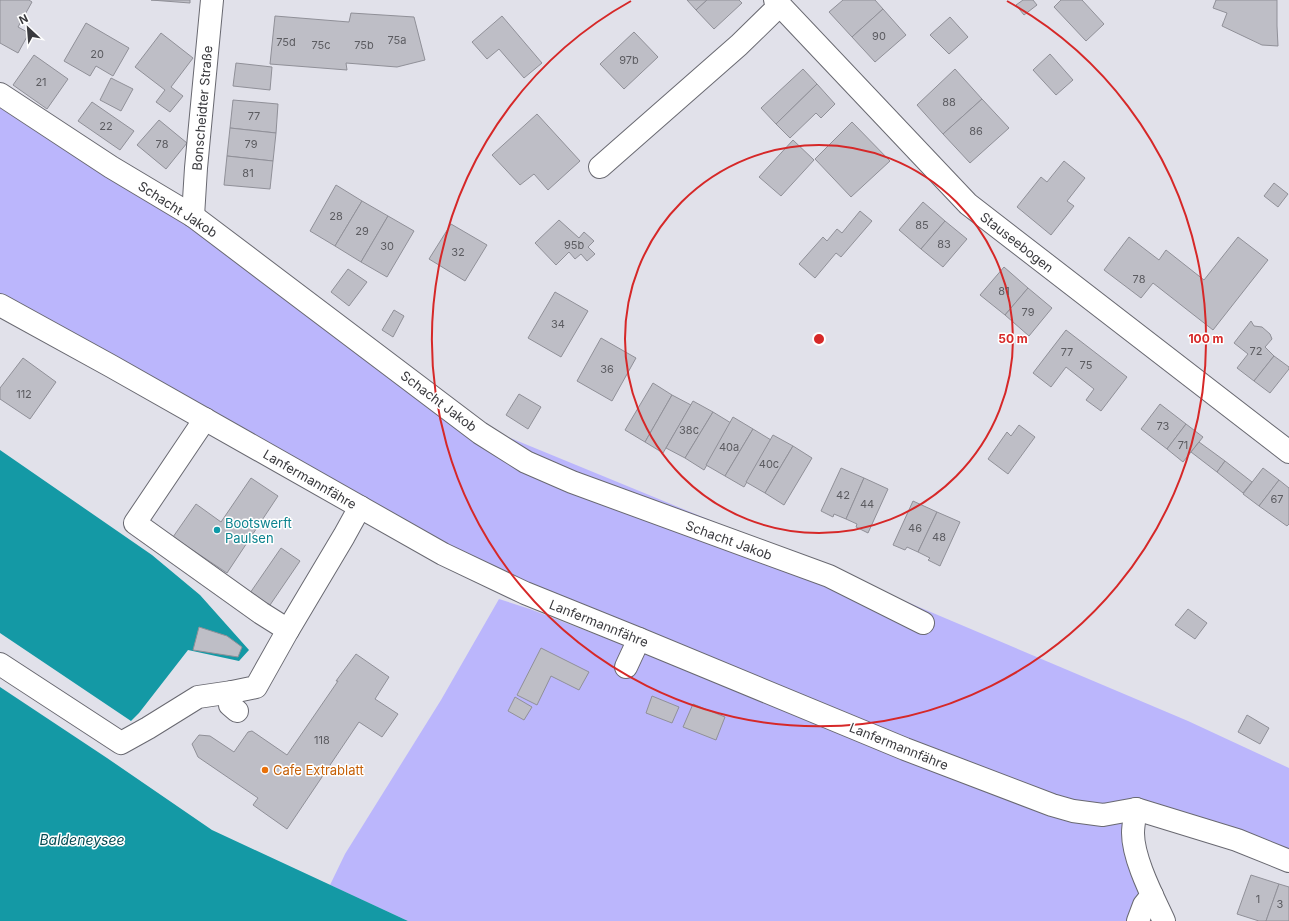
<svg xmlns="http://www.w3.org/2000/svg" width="1289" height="921" viewBox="0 0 1289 921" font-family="Inter,sans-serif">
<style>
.green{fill:#bbb6fc}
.water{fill:#1499a5}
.building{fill:#bebec6;stroke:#909098}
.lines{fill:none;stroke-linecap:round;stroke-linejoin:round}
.minor-casing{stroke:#696971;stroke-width:24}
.minor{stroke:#fff;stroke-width:22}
.ring{fill:none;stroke:#d62828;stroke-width:2}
.culture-dot{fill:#0f9aa8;stroke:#fff;stroke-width:1.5}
.food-dot{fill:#e8710a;stroke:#fff;stroke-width:1.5}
.labels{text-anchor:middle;stroke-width:3;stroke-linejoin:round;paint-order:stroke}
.number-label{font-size:11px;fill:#5b5b60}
.street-label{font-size:13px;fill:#3a3a3e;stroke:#fff}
.culture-label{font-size:13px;fill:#0d838f;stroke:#fff;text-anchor:start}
.food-label{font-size:13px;fill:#c56008;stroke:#fff;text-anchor:start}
.water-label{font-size:14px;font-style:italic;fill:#054c53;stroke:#fff}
.centre{fill:#d62828;stroke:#fff;stroke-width:2}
.ring-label{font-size:12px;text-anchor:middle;font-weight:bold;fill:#d62828;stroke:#fff;stroke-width:3;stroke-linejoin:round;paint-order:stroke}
</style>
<rect width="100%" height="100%" fill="#e1e1ea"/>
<g class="green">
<path d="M0 88 496 432 841 574 1188 721 1289 768V856L1238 837 1075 808 908 744 643 628 529 587 515 584 0 297Z"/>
<path d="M499 599 530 609 631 648 1048 816 1102 824 1132 817 1157 921H408L330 885 345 854 441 700Z"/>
</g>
<g class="water">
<path d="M0 450 152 555 200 595 249 650 239 661 188 650 139 713 131 721 0 633Z"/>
<path d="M0 687 107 758 212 830 408 921H0Z"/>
</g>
<g class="building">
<path d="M0 0H29L32 2 18 27 29 33 18 53 0 43Z"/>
<path d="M151 0H190V3Z"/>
<path d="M687 0H707L696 10Z"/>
<path d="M707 0H739L742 3 714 29 696 10Z"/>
<path d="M843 0H875L883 9 852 37 829 12Z"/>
<path d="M1023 0H1033L1037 5 1024 15 1016 5Z"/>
<path d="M1061 0H1082L1104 24 1086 41 1054 7Z"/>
<path d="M1216 0H1277V26L1278 46 1262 45 1222 26 1227 13 1213 8Z"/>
<path d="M883 9 906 35 875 62 852 37Z"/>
<path d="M351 13 414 17 425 60 397 67 346 63 347 70 270 64 275 16 349 22Z"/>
<path d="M502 16 542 63 524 78 499 49 487 59 472 42Z"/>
<path d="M950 17 968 37 949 54 930 35Z"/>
<path d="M86 23 129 48 113 76 96 66 90 76 64 61Z"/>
<path d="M634 32 658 57 624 89 600 64Z"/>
<path d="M161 33 193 58 171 87 183 96 170 112 156 102 165 90 135 67Z"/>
<path d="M1050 54 1073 80 1056 95 1033 70Z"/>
<path d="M34 55 68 79 47 109 13 85Z"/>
<path d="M236 63 272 67 270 90 233 86Z"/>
<path d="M803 69 817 84 776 124 761 108Z"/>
<path d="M955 69 982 99 943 134 917 105Z"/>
<path d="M111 78 133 89 121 111 100 100Z"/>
<path d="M817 84 835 104 821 118 816 113 790 138 776 124Z"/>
<path d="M982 99 1009 128 970 163 943 134Z"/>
<path d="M233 100 278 104 276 133 230 128Z"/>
<path d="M92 102 134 131 120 150 78 121Z"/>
<path d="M537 114 580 161 548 190 534 174 520 185 492 155Z"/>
<path d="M159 120 187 143 166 169 137 145Z"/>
<path d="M852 122 890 161 851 197 815 159Z"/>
<path d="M230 128 276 133 273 161 227 156Z"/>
<path d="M793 140 814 160 781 196 759 177Z"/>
<path d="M227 156 273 161 270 189 224 185Z"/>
<path d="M1064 161 1085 178 1067 201 1074 206 1051 235 1017 207 1041 177 1047 182Z"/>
<path d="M1274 183 1288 194 1278 207 1264 196Z"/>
<path d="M336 185 362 201 335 246 310 231Z"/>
<path d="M362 201 388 216 361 262 335 246Z"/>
<path d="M923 202 945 221 921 249 899 230Z"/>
<path d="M860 211 872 221 841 257 836 253 815 278 799 264 823 237 827 241 837 229 842 233Z"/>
<path d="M388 216 414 231 387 277 361 262Z"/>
<path d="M559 220 579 238 584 232 594 241 588 247 595 254 587 261 581 254 575 259 569 252 556 265 535 243Z"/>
<path d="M945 221 967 239 943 267 921 249Z"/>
<path d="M451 224 487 245 465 281 429 259Z"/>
<path d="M1129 237 1159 260 1166 250 1204 280 1238 237 1268 260 1213 330 1153 283 1141 298 1104 270Z"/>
<path d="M1004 267 1028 288 1005 315 980 295Z"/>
<path d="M348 269 367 282 349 306 331 292Z"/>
<path d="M1028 288 1052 308 1029 336 1005 315Z"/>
<path d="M555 292 588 311 561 357 528 338Z"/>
<path d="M394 310 404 316 393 337 382 330Z"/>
<path d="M1251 321 1254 326 1262 327 1270 334 1272 339 1265 347 1274 356 1254 381 1237 368 1248 354 1234 343Z"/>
<path d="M1066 330 1127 377 1101 411 1086 400 1094 389 1066 367 1051 387 1033 373Z"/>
<path d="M601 338 636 358 612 401 577 381Z"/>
<path d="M1274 356 1289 367V369L1270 393 1254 381Z"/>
<path d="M23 358 56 382 30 419 0 399V388Z"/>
<path d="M653 383 672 395 645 442 625 430Z"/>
<path d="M519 394 541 407 528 429 506 415Z"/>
<path d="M672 395 691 405 663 453 645 442Z"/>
<path d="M693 401 713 412 685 458 666 448Z"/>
<path d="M1160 404 1186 424 1167 449 1141 429Z"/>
<path d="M713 412 731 423 704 470 685 458Z"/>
<path d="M733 417 753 429 725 476 706 465Z"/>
<path d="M1186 424 1203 437 1183 462 1167 449Z"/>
<path d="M1019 425 1035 437 1008 474 988 459 1007 432 1011 436Z"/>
<path d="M753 429 771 440 744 487 725 476Z"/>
<path d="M773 435 793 446 765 493 746 482Z"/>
<path d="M1199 442 1225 461 1217 472 1191 452Z"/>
<path d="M793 446 812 458 784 505 765 493Z"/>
<path d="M1225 461 1252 482 1243 493 1217 472Z"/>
<path d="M841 468 864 478 846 519 834 514 833 517 821 511Z"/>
<path d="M1263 468 1279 480 1259 506 1243 494Z"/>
<path d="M251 478 278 496 227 573 173 537 196 504 221 522Z"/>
<path d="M864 478 888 489 868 533 856 527 857 524 846 519Z"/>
<path d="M1279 480 1289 488V524L1287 526 1259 506Z"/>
<path d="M913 501 937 512 918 552 907 547 905 550 893 545Z"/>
<path d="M937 512 960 522 940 566 928 560 930 558 918 552Z"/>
<path d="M281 548 300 561 270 605 250 593Z"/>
<path d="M1188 609 1207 623 1195 639 1175 625Z"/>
<path d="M199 627 227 636 242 647 238 657 193 650Z"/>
<path d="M541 648 589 672 579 690 551 676 537 705 517 695Z"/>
<path d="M356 654 389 677 375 699 398 714 382 737 359 722 287 829 253 805 258 798 198 757 192 744 199 735 210 736 234 752 248 732 252 731 287 755 338 681H336Z"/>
<path d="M652 696 679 707 672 723 646 713Z"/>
<path d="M515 697 532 707 524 720 508 711Z"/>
<path d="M693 704 725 717 716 740 683 727Z"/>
<path d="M1247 715 1269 728 1260 744 1238 732Z"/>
<path d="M1251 875 1279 884 1266 921H1259L1237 914Z"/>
<path d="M1279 884 1289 887V921H1266Z"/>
</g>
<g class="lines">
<defs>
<g id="minor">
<path d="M775 0 968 204 1289 452"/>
<path d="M0 94 111 167 193 216 480 433 526 462 572 482 829 576 923 623"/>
<path d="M600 167 739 45 780 5"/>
<path d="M193 216 196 168 212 0"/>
<path d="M0 305 111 366 443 554 525 593 639 639 905 749 1052 805 1073 811 1103 815 1136 809 1237 840 1289 861"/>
<path d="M205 419 135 523 261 613 288 630"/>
<path d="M0 664 121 743 148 728 198 697 232 692 256 687 288 630 344 536 360 507"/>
<path d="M626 667 639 639"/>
<path d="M232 692 230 705 237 711"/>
<path d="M1136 809C1135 817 1133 825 1133 833 1133 859 1153 897 1164 921"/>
<path d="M1138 921 1144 905 1152 895"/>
</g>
</defs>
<use href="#minor" class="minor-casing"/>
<use href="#minor" class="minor"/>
</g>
<g class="ring">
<circle cx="819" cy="339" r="194"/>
<path d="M1007 1A387 387 0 1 1 631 1"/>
</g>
<circle class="culture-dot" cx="217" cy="530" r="4"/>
<circle class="food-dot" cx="265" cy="770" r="4"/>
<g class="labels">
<g class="number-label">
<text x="879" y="40">90</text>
<text x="397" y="44">75a</text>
<text x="286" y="46">75d</text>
<text x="321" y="49">75c</text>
<text x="364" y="49">75b</text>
<text x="97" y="58">20</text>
<text x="629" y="64">97b</text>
<text x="41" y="86">21</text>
<text x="949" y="106">88</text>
<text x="254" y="120">77</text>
<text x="106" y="130">22</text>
<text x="976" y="135">86</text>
<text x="162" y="148">78</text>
<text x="251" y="148">79</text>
<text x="248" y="177">81</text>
<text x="336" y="220">28</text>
<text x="922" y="229">85</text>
<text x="362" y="235">29</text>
<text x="944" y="248">83</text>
<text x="574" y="249">95b</text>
<text x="387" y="250">30</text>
<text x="458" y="256">32</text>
<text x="1139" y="283">78</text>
<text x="1004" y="295">81</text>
<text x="1028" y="316">79</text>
<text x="558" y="328">34</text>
<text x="1256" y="355">72</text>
<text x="1067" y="356">77</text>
<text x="1086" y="369">75</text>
<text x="607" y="373">36</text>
<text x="24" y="398">112</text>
<text x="1163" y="430">73</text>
<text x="689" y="434">38c</text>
<text x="1183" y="449">71</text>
<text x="729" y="451">40a</text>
<text x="769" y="468">40c</text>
<text x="843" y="499">42</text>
<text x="1277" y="503">67</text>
<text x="867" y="508">44</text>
<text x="915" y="532">46</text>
<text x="939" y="541">48</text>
<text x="322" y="744">118</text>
<text x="1258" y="903">1</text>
<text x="1280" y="908">3</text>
</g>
<g class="street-label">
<text transform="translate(202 108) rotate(-85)" y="5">Bonscheidter Straße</text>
<text transform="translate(178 209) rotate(33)" y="5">Schacht Jakob</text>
<text transform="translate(1017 242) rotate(38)" y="5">Stauseebogen</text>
<text transform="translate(439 401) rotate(37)" y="5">Schacht Jakob</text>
<text transform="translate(310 479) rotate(30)" y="5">Lanfermannfähre</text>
<text transform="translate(729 540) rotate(20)" y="5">Schacht Jakob</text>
<text transform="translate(599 623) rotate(22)" y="5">Lanfermannfähre</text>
<text transform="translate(899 746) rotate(22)" y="5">Lanfermannfähre</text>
</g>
<g class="culture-label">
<text x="225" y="528">Bootswerft<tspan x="225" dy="15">Paulsen</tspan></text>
</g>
<g class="food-label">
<text x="273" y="775">Cafe Extrablatt</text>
</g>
<g class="water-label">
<text x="82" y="845">Baldeneysee</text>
</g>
</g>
<circle cx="819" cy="339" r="6" class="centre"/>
<g class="ring-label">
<text x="1013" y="343">50 m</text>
<text x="1206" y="343">100 m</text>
</g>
<g transform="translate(28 28) rotate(334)" stroke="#ffffff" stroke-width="3" paint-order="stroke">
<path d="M0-3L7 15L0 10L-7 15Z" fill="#3a3a3e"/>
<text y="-6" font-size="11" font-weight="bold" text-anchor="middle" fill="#3a3a3e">N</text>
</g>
</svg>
